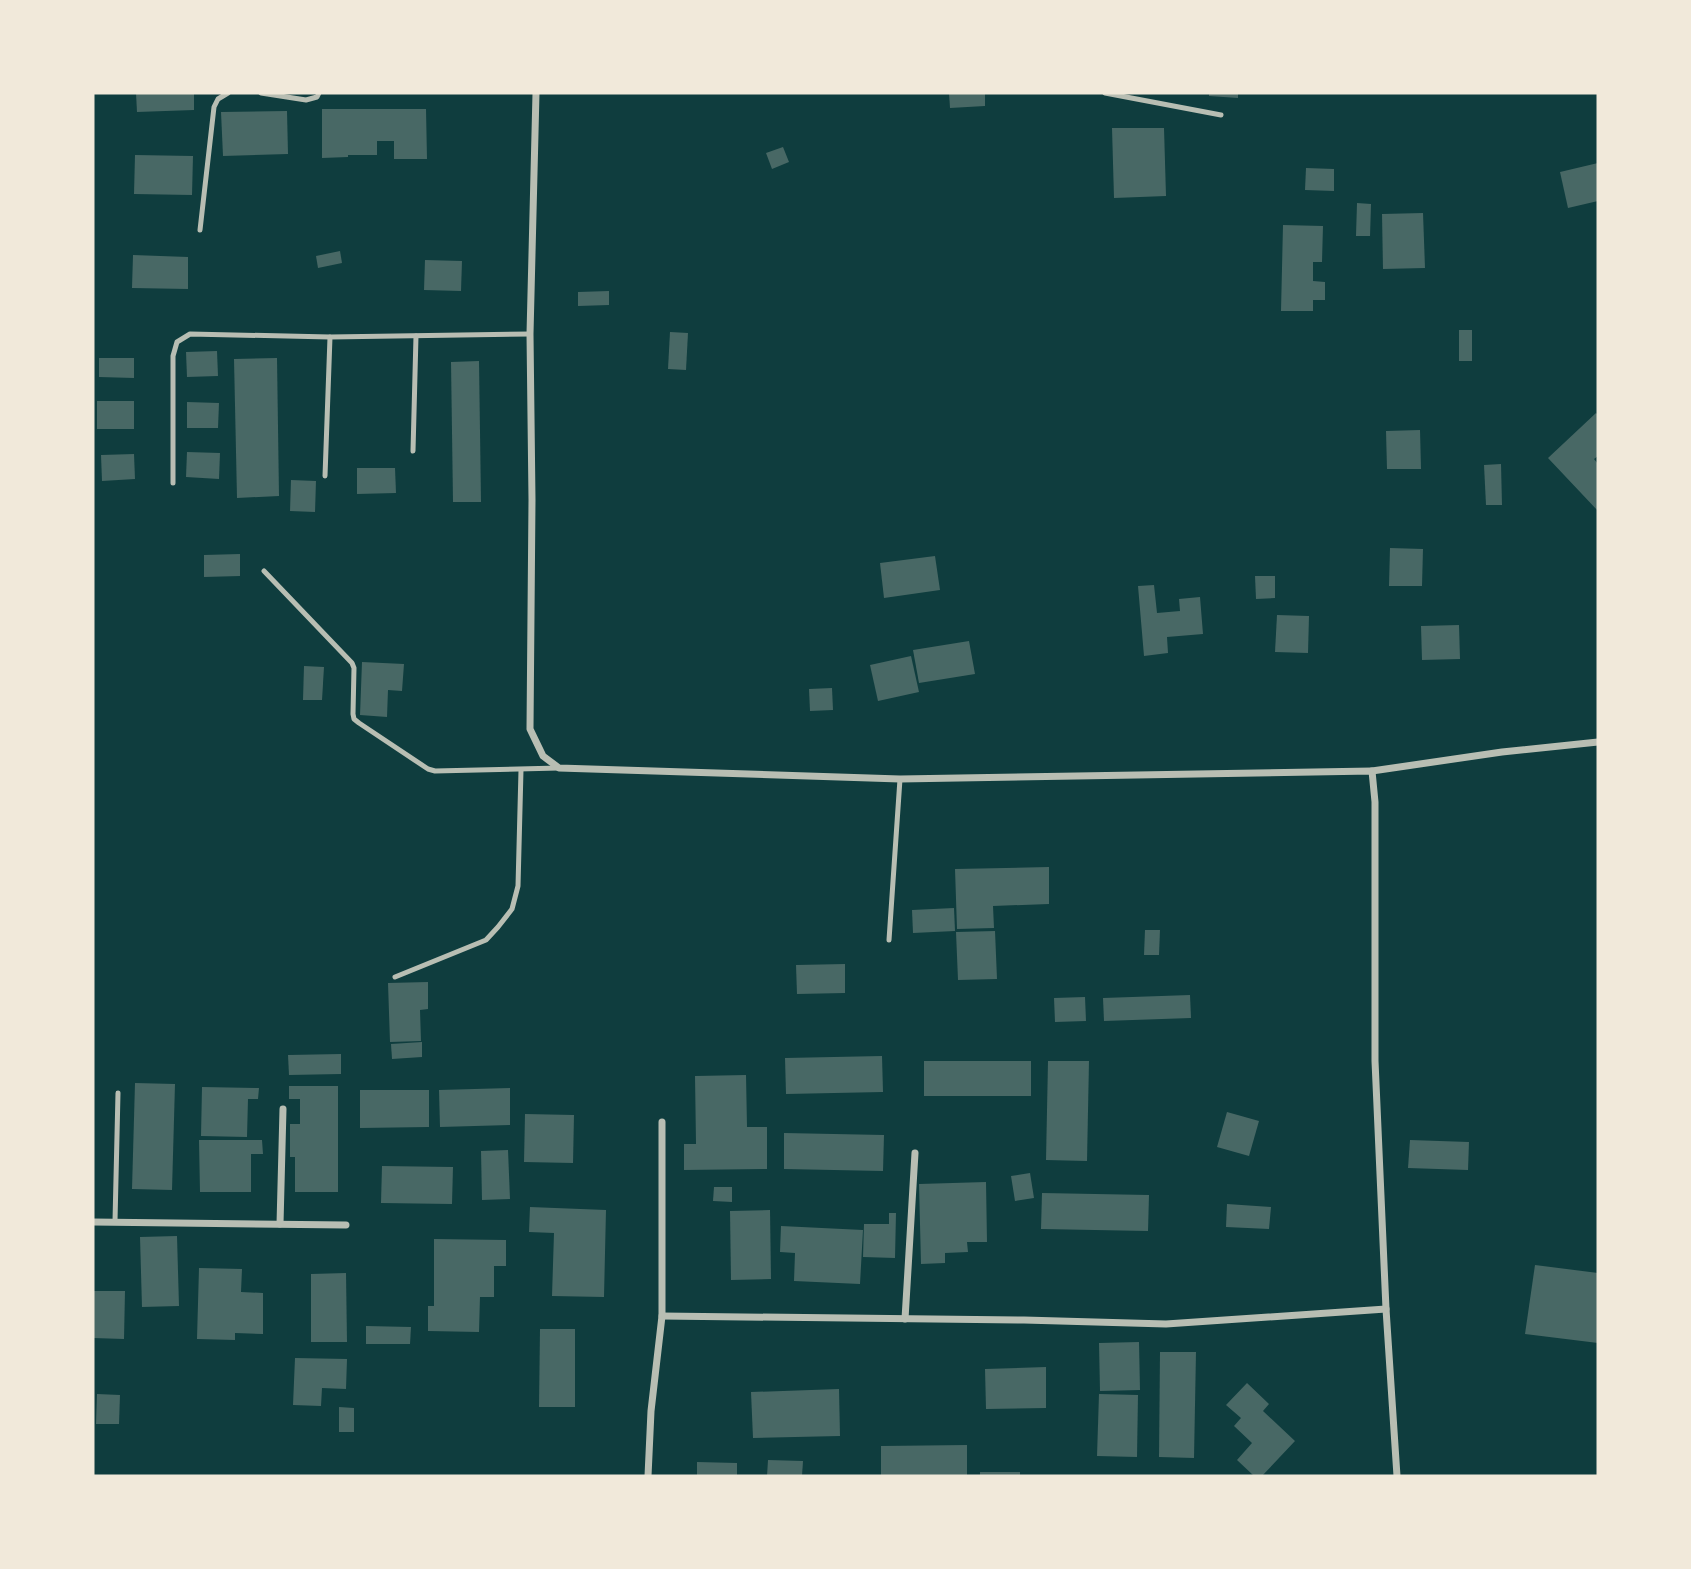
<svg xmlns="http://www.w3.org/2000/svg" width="1691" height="1569" viewBox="0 0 1691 1569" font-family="'Titillium Web',sans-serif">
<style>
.building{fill:#486865}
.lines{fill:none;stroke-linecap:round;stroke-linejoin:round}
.service{stroke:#b8beb3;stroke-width:5}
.minor{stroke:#b8beb3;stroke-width:7}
</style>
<rect width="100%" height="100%" fill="#0f3d3e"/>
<g class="building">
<path d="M136 93H194V110L137 112Z"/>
<path d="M949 93H985V106L950 108Z"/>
<path d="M1209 93H1238V98L1209 96Z"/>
<path d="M322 109H426L427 159H394V141H377V155H348V157L322 158Z"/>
<path d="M287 111 288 154 223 156 221 112Z"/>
<path d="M1112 128H1164L1166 196 1114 198Z"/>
<path d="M783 147 789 162 772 169 766 153Z"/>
<path d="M135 155 193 156 192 195 134 194Z"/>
<path d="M1598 163V201L1568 208 1560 172Z"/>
<path d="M1306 168 1334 169V191L1305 190Z"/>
<path d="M1357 203 1371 204 1370 236H1356Z"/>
<path d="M1423 213 1425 268 1383 269 1382 214Z"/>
<path d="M1283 225 1323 226 1322 262H1313V281L1325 282V300H1313V311H1281Z"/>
<path d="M340 251 342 263 318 268 316 256Z"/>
<path d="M133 255 188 257V289L132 288Z"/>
<path d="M425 260 462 261 461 291 424 290Z"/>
<path d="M609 291V305L578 306V292Z"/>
<rect x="1459" y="330" width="13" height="31"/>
<path d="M670 332 688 333 686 370 668 369Z"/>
<path d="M217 351 218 376 187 377 186 352Z"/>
<path d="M99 358H134V378L99 377Z"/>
<path d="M277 358 279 496 237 498 234 359Z"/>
<path d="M479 361 481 502H453L451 362Z"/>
<rect x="97" y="401" width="37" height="28"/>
<path d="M187 402 219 403 218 428H187Z"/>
<path d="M1596 413 1598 415V456L1594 459 1598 464V511L1548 458Z"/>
<path d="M1420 430 1421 469H1387L1386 431Z"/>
<path d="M187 452 220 453 219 479 186 477Z"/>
<path d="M134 454 135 479 102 481 101 455Z"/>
<path d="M1501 464 1502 505H1486L1484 465Z"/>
<path d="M357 468H395L396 493 357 494Z"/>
<path d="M291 480 316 481 315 512 290 511Z"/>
<path d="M1390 548 1423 549 1422 586H1389Z"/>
<path d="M240 554V576L204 577V555Z"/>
<path d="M935 556 940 590 884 598 880 563Z"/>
<path d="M1255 576H1275V598L1256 599Z"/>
<path d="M1154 585 1157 613 1180 611 1179 599 1200 597 1203 634 1167 637 1168 653 1144 656 1138 586Z"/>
<path d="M1277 615 1309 616 1308 653 1275 652Z"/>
<path d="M1459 625 1460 659 1422 660 1421 626Z"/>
<path d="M969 641 975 674 919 683 913 650Z"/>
<path d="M911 656 919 692 878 701 870 665Z"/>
<path d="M362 662 404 664 402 691 388 690 387 717 360 715Z"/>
<path d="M304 666 324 667 322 700H303Z"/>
<path d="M832 688 833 710 810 711 809 689Z"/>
<path d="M1049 867V904L993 906 994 928 957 929 955 869Z"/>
<path d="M954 908 955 931 913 933 912 910Z"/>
<path d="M1145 930H1160L1159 955H1144Z"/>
<path d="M995 931 997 979 958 980 956 932Z"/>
<path d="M845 964V993L797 994 796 965Z"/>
<path d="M428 982V1009L420 1010 421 1041 390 1042 388 983Z"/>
<path d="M1190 995 1191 1018 1104 1021 1103 998Z"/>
<path d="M1085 997 1086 1021 1055 1022 1054 998Z"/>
<path d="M422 1042V1057L392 1059 391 1044Z"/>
<path d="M341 1054V1074L289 1075 288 1055Z"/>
<path d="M882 1056 883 1092 786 1094 785 1058Z"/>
<rect x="924" y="1061" width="107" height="35"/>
<path d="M1048 1061H1089L1087 1161 1046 1160Z"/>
<path d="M746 1075 747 1127H767V1169L684 1170V1144H696L695 1076Z"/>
<path d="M135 1083 175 1084 172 1190 132 1189Z"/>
<path d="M289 1086H338V1192H295V1157H290V1124H300V1099H289Z"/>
<path d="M202 1087 259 1088 258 1099H248L247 1137 201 1136Z"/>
<path d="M510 1088V1125L440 1127 439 1090Z"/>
<path d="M360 1090H429V1127L360 1128Z"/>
<path d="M1227 1112 1259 1121 1249 1156 1217 1147Z"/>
<path d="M525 1114 574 1115 573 1163 524 1162Z"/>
<path d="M784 1133 884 1135 883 1171 784 1169Z"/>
<path d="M199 1140H262L263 1154H251V1192H200Z"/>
<path d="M1410 1140 1469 1142 1468 1170 1408 1168Z"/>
<path d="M508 1150 510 1199 482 1200 481 1151Z"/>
<path d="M382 1166 453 1167 452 1204 381 1203Z"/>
<path d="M1030 1173 1034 1198 1015 1201 1011 1176Z"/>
<path d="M986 1182 987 1242H967L968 1252 945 1253V1263L921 1264 919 1184Z"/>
<path d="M714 1187H732V1202L713 1201Z"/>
<path d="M1042 1193 1149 1195 1148 1231 1041 1229Z"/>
<path d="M1227 1204 1271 1207 1269 1229 1226 1227Z"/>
<path d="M530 1207 606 1210 604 1297 552 1296 554 1233 529 1232Z"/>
<path d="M770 1210 771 1279 731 1280 730 1211Z"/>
<path d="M889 1213H896L895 1258 863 1257 864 1224H889Z"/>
<path d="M781 1226 863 1230 860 1284 794 1281 795 1253 780 1252Z"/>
<path d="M177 1236 179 1306 142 1307 140 1237Z"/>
<path d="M434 1239 506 1240V1266H494V1297H480L479 1332 428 1331V1306H434Z"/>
<path d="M1535 1265 1598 1273V1343L1525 1334Z"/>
<path d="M199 1268 242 1269 241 1292 263 1293V1334L235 1333V1340L197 1339Z"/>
<path d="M346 1273 347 1342H311V1274Z"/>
<path d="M93 1291H125L124 1339 93 1338Z"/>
<path d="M366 1326 411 1327 410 1344H366Z"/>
<path d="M540 1329H575V1407H539Z"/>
<path d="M1139 1342 1140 1390 1100 1391 1099 1343Z"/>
<path d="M1160 1352H1196L1194 1458 1159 1457Z"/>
<path d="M295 1358 347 1359 346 1389 322 1388 321 1406 293 1405Z"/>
<path d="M1046 1367V1408L986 1409 985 1369Z"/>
<path d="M1247 1383 1269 1404 1263 1411 1295 1441 1262 1476H1254L1237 1460 1252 1443 1234 1426 1241 1418 1226 1405Z"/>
<path d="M839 1389 840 1436 753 1438 751 1392Z"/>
<path d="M97 1394 120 1395 119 1424H96Z"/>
<path d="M1099 1394 1138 1395 1137 1457 1097 1456Z"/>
<path d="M339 1407 354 1408V1432H339Z"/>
<path d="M967 1445V1476H881V1446Z"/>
<path d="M768 1460 803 1461 802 1476H767Z"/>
<path d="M697 1462 737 1463V1476H697Z"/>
<rect x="980" y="1472" width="40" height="4"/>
</g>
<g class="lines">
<g class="service">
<path d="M261 93 306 100 317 97 319 93"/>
<path d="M1105 93 1221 115"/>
<path d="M200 230 214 107 218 99 228 93"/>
<path d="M413 451 416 336"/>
<path d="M325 476 330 337 530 334"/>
<path d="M173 483V356L177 342 190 334 330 337"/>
<path d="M264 571 352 663 354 668 353 714 354 719 359 723 428 769 435 771 559 768"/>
<path d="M889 940 900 779"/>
<path d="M395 977 486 940 498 927 512 909 518 886 521 770"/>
<path d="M115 1221 118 1093"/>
</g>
<g class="minor">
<path d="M536 93 530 334 532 500 530 729 543 756 559 768 900 779 1372 771 1375 802V1061L1386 1309 1397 1476"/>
<path d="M1372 771 1502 752 1598 742"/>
<path d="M93 1222 346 1225"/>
<path d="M280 1224 283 1109"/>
<path d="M662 1316 1024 1320 1166 1324 1386 1309"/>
<path d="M905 1319 915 1153"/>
<path d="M648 1476 651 1411 662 1316V1122"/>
</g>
</g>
<rect width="1691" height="1569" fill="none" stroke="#f1e9da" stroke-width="189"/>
</svg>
